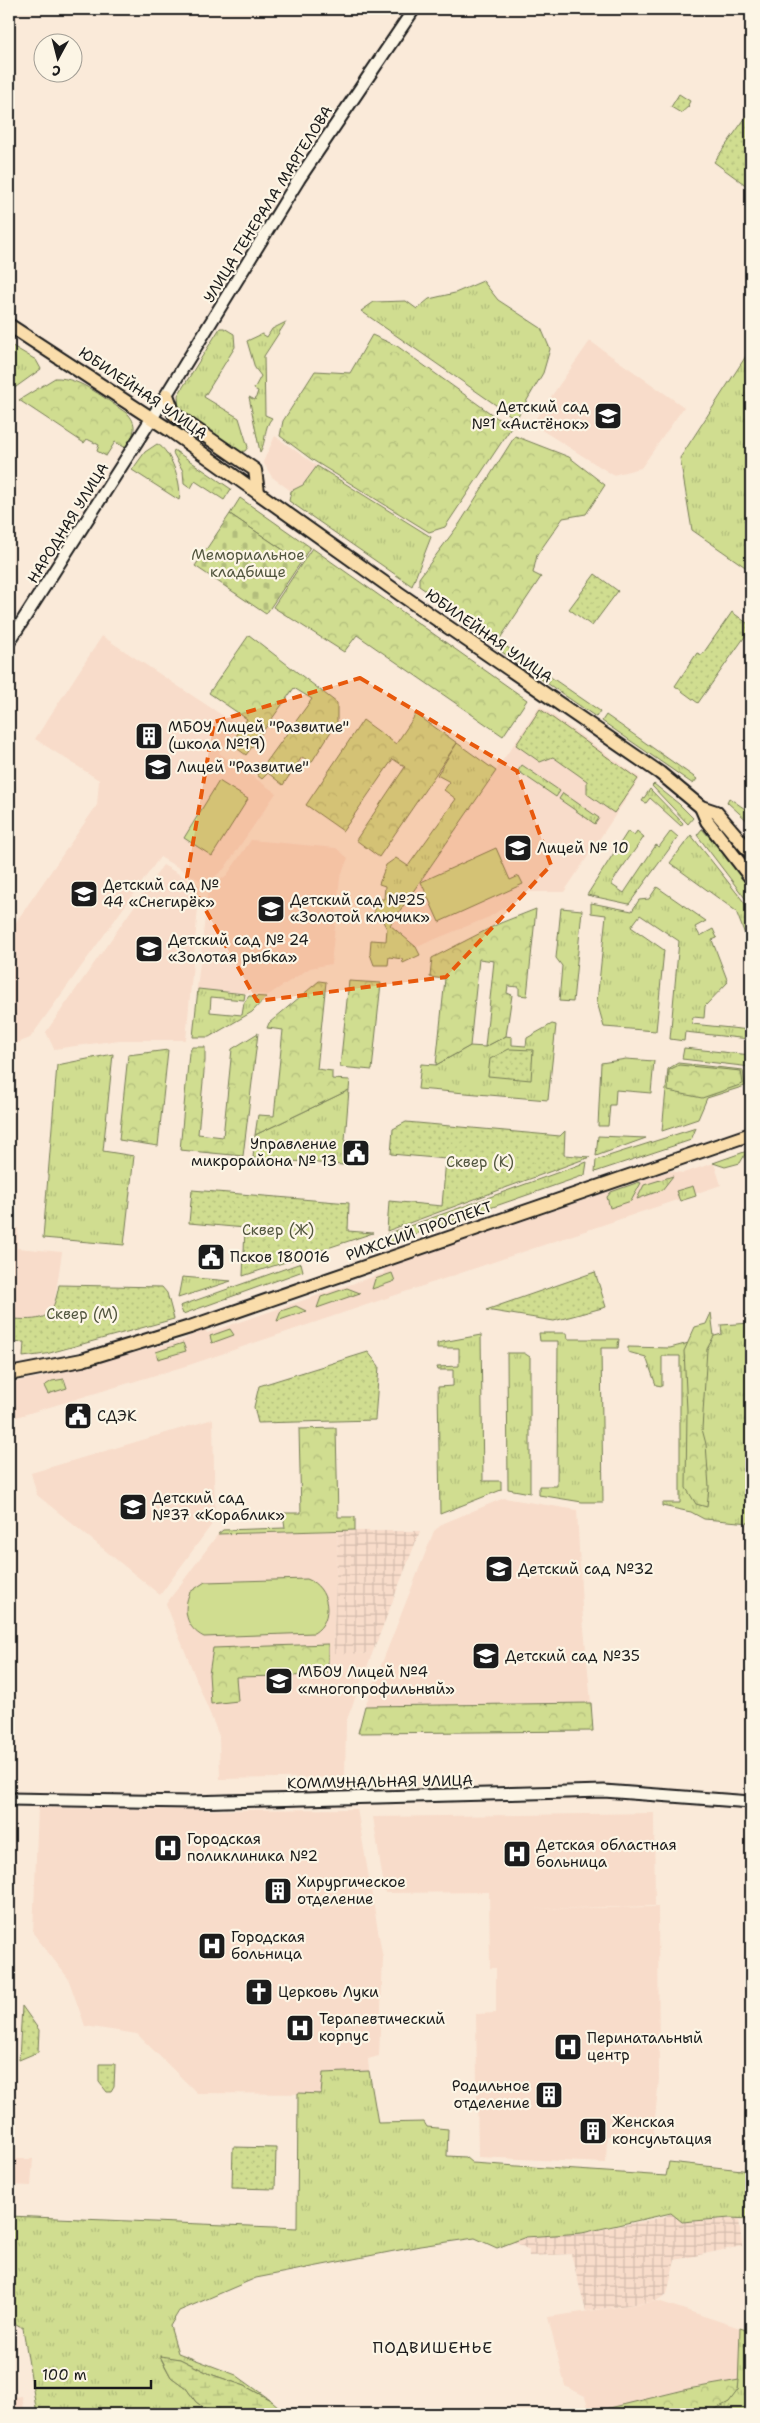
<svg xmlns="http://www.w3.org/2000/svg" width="760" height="2423" viewBox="0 0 760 2423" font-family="'Shantell Sans',sans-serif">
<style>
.built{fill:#f8dcca}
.industrial{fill:url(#industrial-grid)}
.grass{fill:url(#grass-tufts);stroke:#767c56}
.forest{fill:url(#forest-crowns);stroke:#767c56}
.wetland{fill:url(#wetland-marsh);stroke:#767c56}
.cemetery{fill:url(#cemetery-stones);stroke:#767c56}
.park{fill:url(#park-dots);stroke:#767c56}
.garden{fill:#d0dd90;stroke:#767c56}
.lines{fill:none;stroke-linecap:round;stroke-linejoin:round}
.secondary-casing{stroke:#1c1c1c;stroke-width:15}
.primary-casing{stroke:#1c1c1c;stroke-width:16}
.secondary{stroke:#fcf5e5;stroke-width:11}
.primary{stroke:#faddab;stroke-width:12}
.marked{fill:#e8590c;fill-opacity:0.2;stroke:#e8590c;stroke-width:4;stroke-dasharray:10 6;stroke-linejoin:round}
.labels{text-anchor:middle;stroke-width:4.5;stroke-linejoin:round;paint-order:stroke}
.street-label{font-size:15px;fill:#1c1c1c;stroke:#fcf5e5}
.poi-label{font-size:15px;fill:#1c1c1c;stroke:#fcf5e5;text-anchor:start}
.park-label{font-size:15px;fill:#52563f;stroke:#fcf5e5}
.neighbourhood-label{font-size:16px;letter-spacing:1px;fill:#1c1c1c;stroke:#fcf5e5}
</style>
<defs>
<pattern id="industrial-grid" width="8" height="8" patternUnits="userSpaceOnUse" patternTransform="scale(1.25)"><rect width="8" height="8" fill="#f8dcca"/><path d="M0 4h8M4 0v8" fill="none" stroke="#d4bcad"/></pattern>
<pattern id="grass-tufts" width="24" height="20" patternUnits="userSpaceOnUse" patternTransform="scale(1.25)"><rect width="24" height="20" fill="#d0dd90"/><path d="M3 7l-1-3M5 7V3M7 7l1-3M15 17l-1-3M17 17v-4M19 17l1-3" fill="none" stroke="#b2bd7c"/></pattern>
<pattern id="forest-crowns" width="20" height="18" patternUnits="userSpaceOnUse" patternTransform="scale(1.25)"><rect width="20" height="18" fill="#d0dd90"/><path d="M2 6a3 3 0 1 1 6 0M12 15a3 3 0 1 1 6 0" fill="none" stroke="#b2bd7c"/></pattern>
<pattern id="wetland-marsh" width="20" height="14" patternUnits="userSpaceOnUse" patternTransform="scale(1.25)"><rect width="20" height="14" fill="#d0dd90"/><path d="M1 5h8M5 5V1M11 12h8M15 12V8" fill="none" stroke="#b2bd7c"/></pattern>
<pattern id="cemetery-stones" width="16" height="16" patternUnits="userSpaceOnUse" patternTransform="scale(1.25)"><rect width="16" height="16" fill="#d0dd90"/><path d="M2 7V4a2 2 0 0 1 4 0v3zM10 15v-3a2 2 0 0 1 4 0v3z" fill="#b2bd7c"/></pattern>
<pattern id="park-dots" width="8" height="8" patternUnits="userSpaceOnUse" patternTransform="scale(1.25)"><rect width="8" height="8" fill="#d0dd90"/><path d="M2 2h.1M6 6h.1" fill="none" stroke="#b2bd7c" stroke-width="1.8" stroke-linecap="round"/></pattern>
</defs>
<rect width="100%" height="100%" fill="#faead9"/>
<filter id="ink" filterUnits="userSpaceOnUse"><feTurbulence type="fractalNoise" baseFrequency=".02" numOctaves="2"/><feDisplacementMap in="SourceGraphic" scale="10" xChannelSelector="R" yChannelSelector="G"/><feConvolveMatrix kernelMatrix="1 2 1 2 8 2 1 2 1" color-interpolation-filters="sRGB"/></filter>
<g filter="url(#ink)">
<g class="built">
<path d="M590 341 684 407 641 468 613 475 532 424Z"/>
<path d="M275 436 317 466 303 485 291 491 272 477 263 462Z"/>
<path d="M102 636 237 725 219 753 276 793 224 869 206 884 160 857 30 1038 15 1044 9 966V932L97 805 99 780 35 739Z"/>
<path d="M540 706 640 778 564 892H529L489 917 416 947 390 925Z"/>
<path d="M251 840 336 848 348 858 340 878 331 964 310 968 268 995 197 989 208 889 227 875Z"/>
<path d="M163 865 200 886 186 1040H119L54 1049 46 1032Z"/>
<path d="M714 1163 721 1185 192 1364 13 1418 9 1397V1383L41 1377 183 1340 205 1328 207 1333 384 1273 383 1268 670 1171 683 1173Z"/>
<path d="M9 1228H18L17 1248 62 1252 54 1306 50 1313 36 1320 9 1318Z"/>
<path d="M213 1419 215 1520 160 1595 37 1495 31 1473Z"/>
<path d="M504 1498 577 1510 582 1607 591 1703 365 1706 434 1531 444 1523Z"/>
<path d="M338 1531 333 1652 372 1654 346 1722 345 1777 220 1779 219 1736 166 1604 218 1534Z"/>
<path d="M38 1808 213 1810 357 1809 383 1959 379 2056 368 2059 369 2071 324 2073 321 2094 197 2093 137 2034 85 2026 68 1978 33 1933Z"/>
<path d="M654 1813 655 1906 530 1909 658 1907 659 2079 653 2137 607 2136 606 2163 478 2157 476 2014 496 2013V1968H490L489 1892 385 1893 373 1817Z"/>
<path d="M9 2159H33L31 2186 9 2185Z"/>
<path d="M658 2301 740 2328 739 2380 688 2389 590 2413 585 2396 565 2386 548 2317Z"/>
<path d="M22 2396 25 2414H9V2398Z"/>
</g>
<g class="industrial">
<path d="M338 1531H420L372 1654 333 1653Z"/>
<path d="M671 2213 682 2222 739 2218 742 2246 675 2260 667 2294 656 2301 586 2311 571 2254 529 2256V2250L513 2241 526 2237 583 2233 664 2217Z"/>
</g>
<g class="grass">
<path d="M483 281 498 300 541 328 550 349 543 373 516 419 361 311 374 302 406 301 417 309 429 299 455 293Z"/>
<path d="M286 322 264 356 265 415 272 418C263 428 267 441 260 452L249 397 255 400 258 391 254 389 261 376 255 368 247 341 262 334 267 337 272 329Z"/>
<path d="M220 328H224L234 334 235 347 204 397 239 418 248 447 245 451 238 452 179 411 178 395Z"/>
<path d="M9 344 36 360 41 369 9 392Z"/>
<path d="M748 353 751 355V571L692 530 680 458Z"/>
<path d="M317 466 431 537 412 586 289 501 291 491 303 485Z"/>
<path d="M504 645 600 711 596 717 502 652Z"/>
<path d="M606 715 697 779 693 784 602 721Z"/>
<path d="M457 743 496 771 390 925 416 947 420 955 403 963 402 959 389 957 388 965H374L370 954 371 940 386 941 387 929 380 916 374 915V899H384L385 886 379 884 386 865 396 858 408 866 456 799 444 790 450 782 437 775Z"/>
<path d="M522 765 560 791 556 797 518 771Z"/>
<path d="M654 784 679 804 693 818 688 824 652 786Z"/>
<path d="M650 789 683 823 681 826 650 798 646 803 642 801Z"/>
<path d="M563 793 599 818 595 824 559 799Z"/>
<path d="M729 798 751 813V824L727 802Z"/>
<path d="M702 829 734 865 751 891V906L697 835Z"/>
<path d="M628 831 634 835 637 831 644 837 612 882V885L624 893 656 845 659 847 671 831 678 837 629 904 587 895Z"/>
<path d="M691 835 751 911V950L736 911 670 863Z"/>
<path d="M657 887 706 921 695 927 700 936 713 929 717 938 712 940 728 982 705 1006 704 1018 693 1017 692 1024 750 1030 749 1039 685 1032 684 1041 670 1039 679 941 640 915 631 927 664 950 656 1031 604 1027 597 1002 606 915 591 913V903L632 911 639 900 649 899Z"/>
<path d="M561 908 582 910 573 1002 559 1001 562 966 556 958Z"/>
<path d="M198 989 245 994 244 1000 211 997 210 1012 242 1015 244 1003 249 996 266 997 252 1012 209 1037H193Z"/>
<path d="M552 1024 556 1025 548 1100 418 1089 421 1064 436 1065 470 1046 485 1047 506 1036 512 1037V1045L526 1046 527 1038Z"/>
<path d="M684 1048 751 1055V1067L682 1059Z"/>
<path d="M113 1054 103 1151 134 1156 124 1245 43 1238 57 1065Z"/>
<path d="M626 1059 654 1061 651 1093 616 1090 615 1105H610L608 1126H598L601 1063Z"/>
<path d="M678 1063 743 1070 745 1086 707 1098 698 1119 662 1131 668 1069Z"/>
<path d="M349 1090 343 1165 253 1158 255 1135Z"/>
<path d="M696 1128 691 1140 595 1172 596 1160Z"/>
<path d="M747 1151 740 1163 725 1167 713 1163Z"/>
<path d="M587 1162 585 1175 389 1243 387 1234Z"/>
<path d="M673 1176 662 1190 637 1199 644 1185Z"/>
<path d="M639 1182 641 1183 631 1201 610 1208 607 1197 611 1192Z"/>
<path d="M693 1186 696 1196 680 1201 676 1191Z"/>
<path d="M301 1263 303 1271 183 1314 180 1306Z"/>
<path d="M392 1273 395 1281 372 1289 375 1279Z"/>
<path d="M182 1277 231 1281 178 1298Z"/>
<path d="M347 1288 360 1293 317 1308 321 1297Z"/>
<path d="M296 1306 306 1311 277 1321 281 1311Z"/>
<path d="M751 1323V1523L704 1519 691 1512 662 1506V1503H680V1356H662V1386L656 1385 646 1357 628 1352V1347L670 1348 722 1334 721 1325Z"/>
<path d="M230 1329 234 1335 212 1343 210 1336Z"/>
<path d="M539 1333H567L568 1339H619L618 1348H601L603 1502H582L539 1495V1486H557L558 1341H540Z"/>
<path d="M481 1335 483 1481H501V1490L440 1514 438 1387 453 1386V1370H438L437 1367 459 1366V1348H437V1343Z"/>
<path d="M183 1343 186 1351 158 1359 156 1352Z"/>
<path d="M507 1353H524L530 1357V1493L508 1489Z"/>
<path d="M64 1379 67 1388 48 1394 44 1386 52 1381Z"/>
<path d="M369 2071 378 2123 424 2122 427 2127 448 2129 447 2156 465 2157 472 2163 666 2176 669 2162 751 2171V2219L730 2218 682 2222 671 2213 582 2233 526 2237 497 2248 475 2238 420 2246 256 2278 179 2311 170 2326 178 2353 236 2375 272 2401 245 2386 210 2374 180 2359 160 2357 171 2377 186 2388 196 2402 213 2414H37L23 2328 9 2320V2216L297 2228 298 2093 321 2094 323 2073Z"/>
<path d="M740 2328 746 2330 751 2340V2414H706L738 2390Z"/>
</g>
<g class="forest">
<path d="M372 335 397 346 511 428 445 527 429 532 311 459 280 436 283 421 315 371 350 373Z"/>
<path d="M55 378C81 377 106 400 128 414 139 426 133 436 126 448L115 442 106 456 97 451 99 445 87 439 84 443 19 400Z"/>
<path d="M515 436 569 457 605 485 586 514 563 518 537 555 533 573 541 577 499 640 483 631 419 586V578L460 523Z"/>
<path d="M157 444C171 450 183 486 179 500L132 470 145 452Z"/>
<path d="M174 450 231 489 224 500 195 481 191 488 184 483 183 471 173 453Z"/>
<path d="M240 498 310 547 301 562 230 514Z"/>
<path d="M312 548 527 700 503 736 357 635 344 652 273 607Z"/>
<path d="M249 635 337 703V722L311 763 302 757 283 785 268 773 262 779 257 775 312 699 294 688 246 755 231 744 247 719 209 693Z"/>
<path d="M416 714 457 743 379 857 356 840 405 767 393 759 343 831 306 805 363 720 396 744Z"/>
<path d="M536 909 527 996 519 995V987L508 986 507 993 512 995 506 1036 485 1047 494 961 479 959 470 1046 436 1065 445 979 430 977 432 958 498 924Z"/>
<path d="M319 981 326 982 317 1069 332 1071V1079L350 1080 349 1090 255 1135 258 1115 274 1116 283 1030 267 1028 269 1023Z"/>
<path d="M349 981 381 983 372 1070 340 1067Z"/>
<path d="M258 1033 243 1156 180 1150 189 1053 192 1047H205V1061L198 1134 223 1137 232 1049Z"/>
<path d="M168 1050 158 1146 119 1140 128 1055Z"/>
<path d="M679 1065 741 1071 743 1084 702 1098 668 1091 669 1070Z"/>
<path d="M598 1136 646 1138 596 1156Z"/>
<path d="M711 1313 714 1336 707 1349 702 1429 706 1444 709 1487 707 1507 696 1504 686 1488 687 1410 684 1351 695 1327 706 1324Z"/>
<path d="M336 1428 338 1517H355V1530L218 1534 223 1530 285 1528 283 1513H301L299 1429Z"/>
<path d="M328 1644V1675L236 1677 238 1701 211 1704 209 1674 213 1648Z"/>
<path d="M591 1703 593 1731 358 1733 365 1706Z"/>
<path d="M739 2380 738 2390 729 2402 706 2414H585L688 2389Z"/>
</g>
<path class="wetland" d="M160 2356 180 2359 210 2374 245 2386 272 2401 287 2414H213L196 2402 186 2388 171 2377Z"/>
<path class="cemetery" d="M230 514 301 562 266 614 195 566Z"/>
<g class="park">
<path d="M679 94 690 101 688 105 689 106 681 113 671 107Z"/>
<path d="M751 110V189L714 162Z"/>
<path d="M595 574 618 591 592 626 569 609Z"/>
<path d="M732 612 751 626V628L698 703 675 686 697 653 702 655Z"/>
<path d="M540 709 638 779 614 813 587 794V781L553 757 540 762 516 745Z"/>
<path d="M509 1049 533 1050 531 1080 488 1076 490 1059Z"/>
<path d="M406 1122 560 1136 565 1131 564 1155 590 1157 387 1231 389 1201 442 1206 446 1159 391 1154 393 1129Z"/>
<path d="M192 1190 349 1203 348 1231 373 1233 243 1276 245 1228 189 1223Z"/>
<path d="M595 1272 606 1307 554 1321 486 1310Z"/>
<path d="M59 1285 162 1287 167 1293 174 1319 46 1354 23 1357 24 1342 12 1343 14 1319C46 1321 53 1318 59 1285Z"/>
<path d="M368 1352 379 1366 375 1420 258 1423 254 1407 259 1386Z"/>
<path d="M22 2006 39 2030 38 2052 19 2060Z"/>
<path d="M99 2064H115L114 2087 111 2092H107L99 2082Z"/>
<path d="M233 2147 276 2148 275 2189 232 2188Z"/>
</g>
<g class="garden">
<path d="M219 781 248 799 212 856 184 838Z"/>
<path d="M496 848 510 880 519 876 523 884 439 922 421 882Z"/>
<path d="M307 1579C329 1587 335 1620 314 1633L204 1637C186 1628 182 1610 190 1592L205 1582Z"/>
</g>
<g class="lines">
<defs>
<g id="secondary">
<path d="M9 642 152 418 299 179 414 9"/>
<path d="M9 1799 190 1802 604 1791 751 1802"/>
</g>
<g id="primary">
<path d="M9 325 171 431 400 594 660 773 701 807 716 812 751 853"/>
<path d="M167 395 174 414 255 470 258 492"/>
<path d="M701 807 707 821 751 878"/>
<path d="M9 1374 82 1360 190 1327 751 1134"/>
</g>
</defs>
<use href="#secondary" class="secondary-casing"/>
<use href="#primary" class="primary-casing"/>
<use href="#secondary" class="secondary"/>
<use href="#primary" class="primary"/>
</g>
</g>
<path class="marked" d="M360 678 517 771 551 865 446 977 257 1001 187 877 214 722Z"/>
<defs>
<symbol id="school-square" viewBox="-11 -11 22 22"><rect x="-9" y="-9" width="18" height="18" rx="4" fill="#1c1c1c" stroke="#fcf5e5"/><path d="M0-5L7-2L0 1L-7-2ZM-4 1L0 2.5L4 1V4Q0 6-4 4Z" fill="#fff"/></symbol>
<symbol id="building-square" viewBox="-11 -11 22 22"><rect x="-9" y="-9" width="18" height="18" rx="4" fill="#1c1c1c" stroke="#fcf5e5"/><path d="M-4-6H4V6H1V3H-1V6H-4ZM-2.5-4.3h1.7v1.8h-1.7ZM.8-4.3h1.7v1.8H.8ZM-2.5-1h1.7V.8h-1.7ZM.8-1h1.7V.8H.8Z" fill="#fff"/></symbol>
<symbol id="civic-square" viewBox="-11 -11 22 22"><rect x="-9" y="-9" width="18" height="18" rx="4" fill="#1c1c1c" stroke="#fcf5e5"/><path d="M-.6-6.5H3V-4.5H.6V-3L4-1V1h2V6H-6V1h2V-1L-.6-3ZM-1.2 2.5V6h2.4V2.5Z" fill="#fff"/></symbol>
<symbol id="hospital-square" viewBox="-11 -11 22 22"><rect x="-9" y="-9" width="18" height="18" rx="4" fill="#1c1c1c" stroke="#fcf5e5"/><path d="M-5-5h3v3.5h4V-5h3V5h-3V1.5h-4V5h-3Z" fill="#fff"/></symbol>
<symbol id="church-square" viewBox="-11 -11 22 22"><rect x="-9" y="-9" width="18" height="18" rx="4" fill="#1c1c1c" stroke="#fcf5e5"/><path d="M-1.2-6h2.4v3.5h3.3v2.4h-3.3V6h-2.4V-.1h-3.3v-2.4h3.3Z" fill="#fff"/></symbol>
</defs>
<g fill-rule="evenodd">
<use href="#school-square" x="592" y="400" width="32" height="32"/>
<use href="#building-square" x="133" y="720" width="32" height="32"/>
<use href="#school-square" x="142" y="751" width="32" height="32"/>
<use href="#school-square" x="502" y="832" width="32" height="32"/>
<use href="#school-square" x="68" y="878" width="32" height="32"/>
<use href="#school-square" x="255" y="893" width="32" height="32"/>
<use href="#school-square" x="133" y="933" width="32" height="32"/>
<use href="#civic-square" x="340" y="1137" width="32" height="32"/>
<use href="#civic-square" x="195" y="1241" width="32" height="32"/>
<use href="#civic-square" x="62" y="1400" width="32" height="32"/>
<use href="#school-square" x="117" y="1491" width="32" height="32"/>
<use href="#school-square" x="483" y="1553" width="32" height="32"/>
<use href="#school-square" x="470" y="1640" width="32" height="32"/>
<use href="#school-square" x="263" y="1665" width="32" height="32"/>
<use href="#hospital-square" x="152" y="1832" width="32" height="32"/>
<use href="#hospital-square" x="501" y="1838" width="32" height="32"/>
<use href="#building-square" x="262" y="1875" width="32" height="32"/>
<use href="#hospital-square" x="196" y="1930" width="32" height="32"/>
<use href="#church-square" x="243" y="1976" width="32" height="32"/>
<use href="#hospital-square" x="284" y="2012" width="32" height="32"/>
<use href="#hospital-square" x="552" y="2031" width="32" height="32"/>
<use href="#building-square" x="533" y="2079" width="32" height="32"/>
<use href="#building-square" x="577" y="2115" width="32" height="32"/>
</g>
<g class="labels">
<g class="street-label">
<text transform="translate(268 204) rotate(-58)" y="5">УЛИЦА ГЕНЕРАЛА МАРГЕЛОВА</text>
<text transform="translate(143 393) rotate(34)" y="5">ЮБИЛЕЙНАЯ УЛИЦА</text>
<text transform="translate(68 523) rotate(-58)" y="5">НАРОДНАЯ УЛИЦА</text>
<text transform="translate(489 636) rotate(35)" y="5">ЮБИЛЕЙНАЯ УЛИЦА</text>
<text transform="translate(419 1231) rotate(-19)" y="5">РИЖСКИЙ ПРОСПЕКТ</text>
<text transform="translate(380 1782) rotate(-1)" y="5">КОММУНАЛЬНАЯ УЛИЦА</text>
</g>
<g class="poi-label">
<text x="589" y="412" text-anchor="end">Детский сад<tspan x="589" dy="17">№1 «Аистёнок»</tspan></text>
<text x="168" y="732">МБОУ Лицей "Развитие"<tspan x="168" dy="17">(школа №19)</tspan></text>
<text x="177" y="772">Лицей "Развитие"</text>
<text x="537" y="853">Лицей № 10</text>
<text x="103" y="890">Детский сад №<tspan x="103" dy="17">44 «Снегирёк»</tspan></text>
<text x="290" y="905">Детский сад №25<tspan x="290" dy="17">«Золотой ключик»</tspan></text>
<text x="168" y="945">Детский сад № 24<tspan x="168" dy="17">«Золотая рыбка»</tspan></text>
<text x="337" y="1149" text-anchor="end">Управление<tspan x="337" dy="17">микрорайона № 13</tspan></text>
<text x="230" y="1262">Псков 180016</text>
<text x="97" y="1421">СДЭК</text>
<text x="152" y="1503">Детский сад<tspan x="152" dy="17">№37 «Кораблик»</tspan></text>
<text x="518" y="1574">Детский сад №32</text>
<text x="505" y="1661">Детский сад №35</text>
<text x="298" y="1677">МБОУ Лицей №4<tspan x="298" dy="17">«многопрофильный»</tspan></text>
<text x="187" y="1844">Городская<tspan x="187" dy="17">поликлиника №2</tspan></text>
<text x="536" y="1850">Детская областная<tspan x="536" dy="17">больница</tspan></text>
<text x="297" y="1887">Хирургическое<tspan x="297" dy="17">отделение</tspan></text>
<text x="231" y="1942">Городская<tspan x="231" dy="17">больница</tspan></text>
<text x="278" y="1997">Церковь Луки</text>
<text x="319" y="2024">Терапевтический<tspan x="319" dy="17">корпус</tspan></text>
<text x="587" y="2043">Перинатальный<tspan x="587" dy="17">центр</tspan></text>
<text x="530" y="2091" text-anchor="end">Родильное<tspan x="530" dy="17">отделение</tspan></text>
<text x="612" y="2127">Женская<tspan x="612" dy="17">консультация</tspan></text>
</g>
<g class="park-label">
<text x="248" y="560">Мемориальное<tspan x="248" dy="17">кладбище</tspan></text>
<text x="480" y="1167">Сквер (К)</text>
<text x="278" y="1235">Сквер (Ж)</text>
<text x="82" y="1319">Сквер (М)</text>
</g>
<g class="neighbourhood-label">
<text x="433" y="2353">ПОДВИШЕНЬЕ</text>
</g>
</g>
<rect width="760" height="2423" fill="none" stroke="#fcf5e5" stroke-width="30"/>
<rect x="15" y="15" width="730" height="2393" fill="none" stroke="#1c1c1c" stroke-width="2" filter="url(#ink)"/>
<g transform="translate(58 58) rotate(187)"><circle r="24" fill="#fcf5e5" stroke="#a29e95"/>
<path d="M0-4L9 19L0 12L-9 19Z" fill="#1c1c1c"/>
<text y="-8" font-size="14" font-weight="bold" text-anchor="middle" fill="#1c1c1c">С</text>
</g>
<path d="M35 2380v8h116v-8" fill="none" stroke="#1c1c1c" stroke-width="2.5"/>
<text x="42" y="2380" font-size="15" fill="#1c1c1c" stroke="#fcf5e5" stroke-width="4" paint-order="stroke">100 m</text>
</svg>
